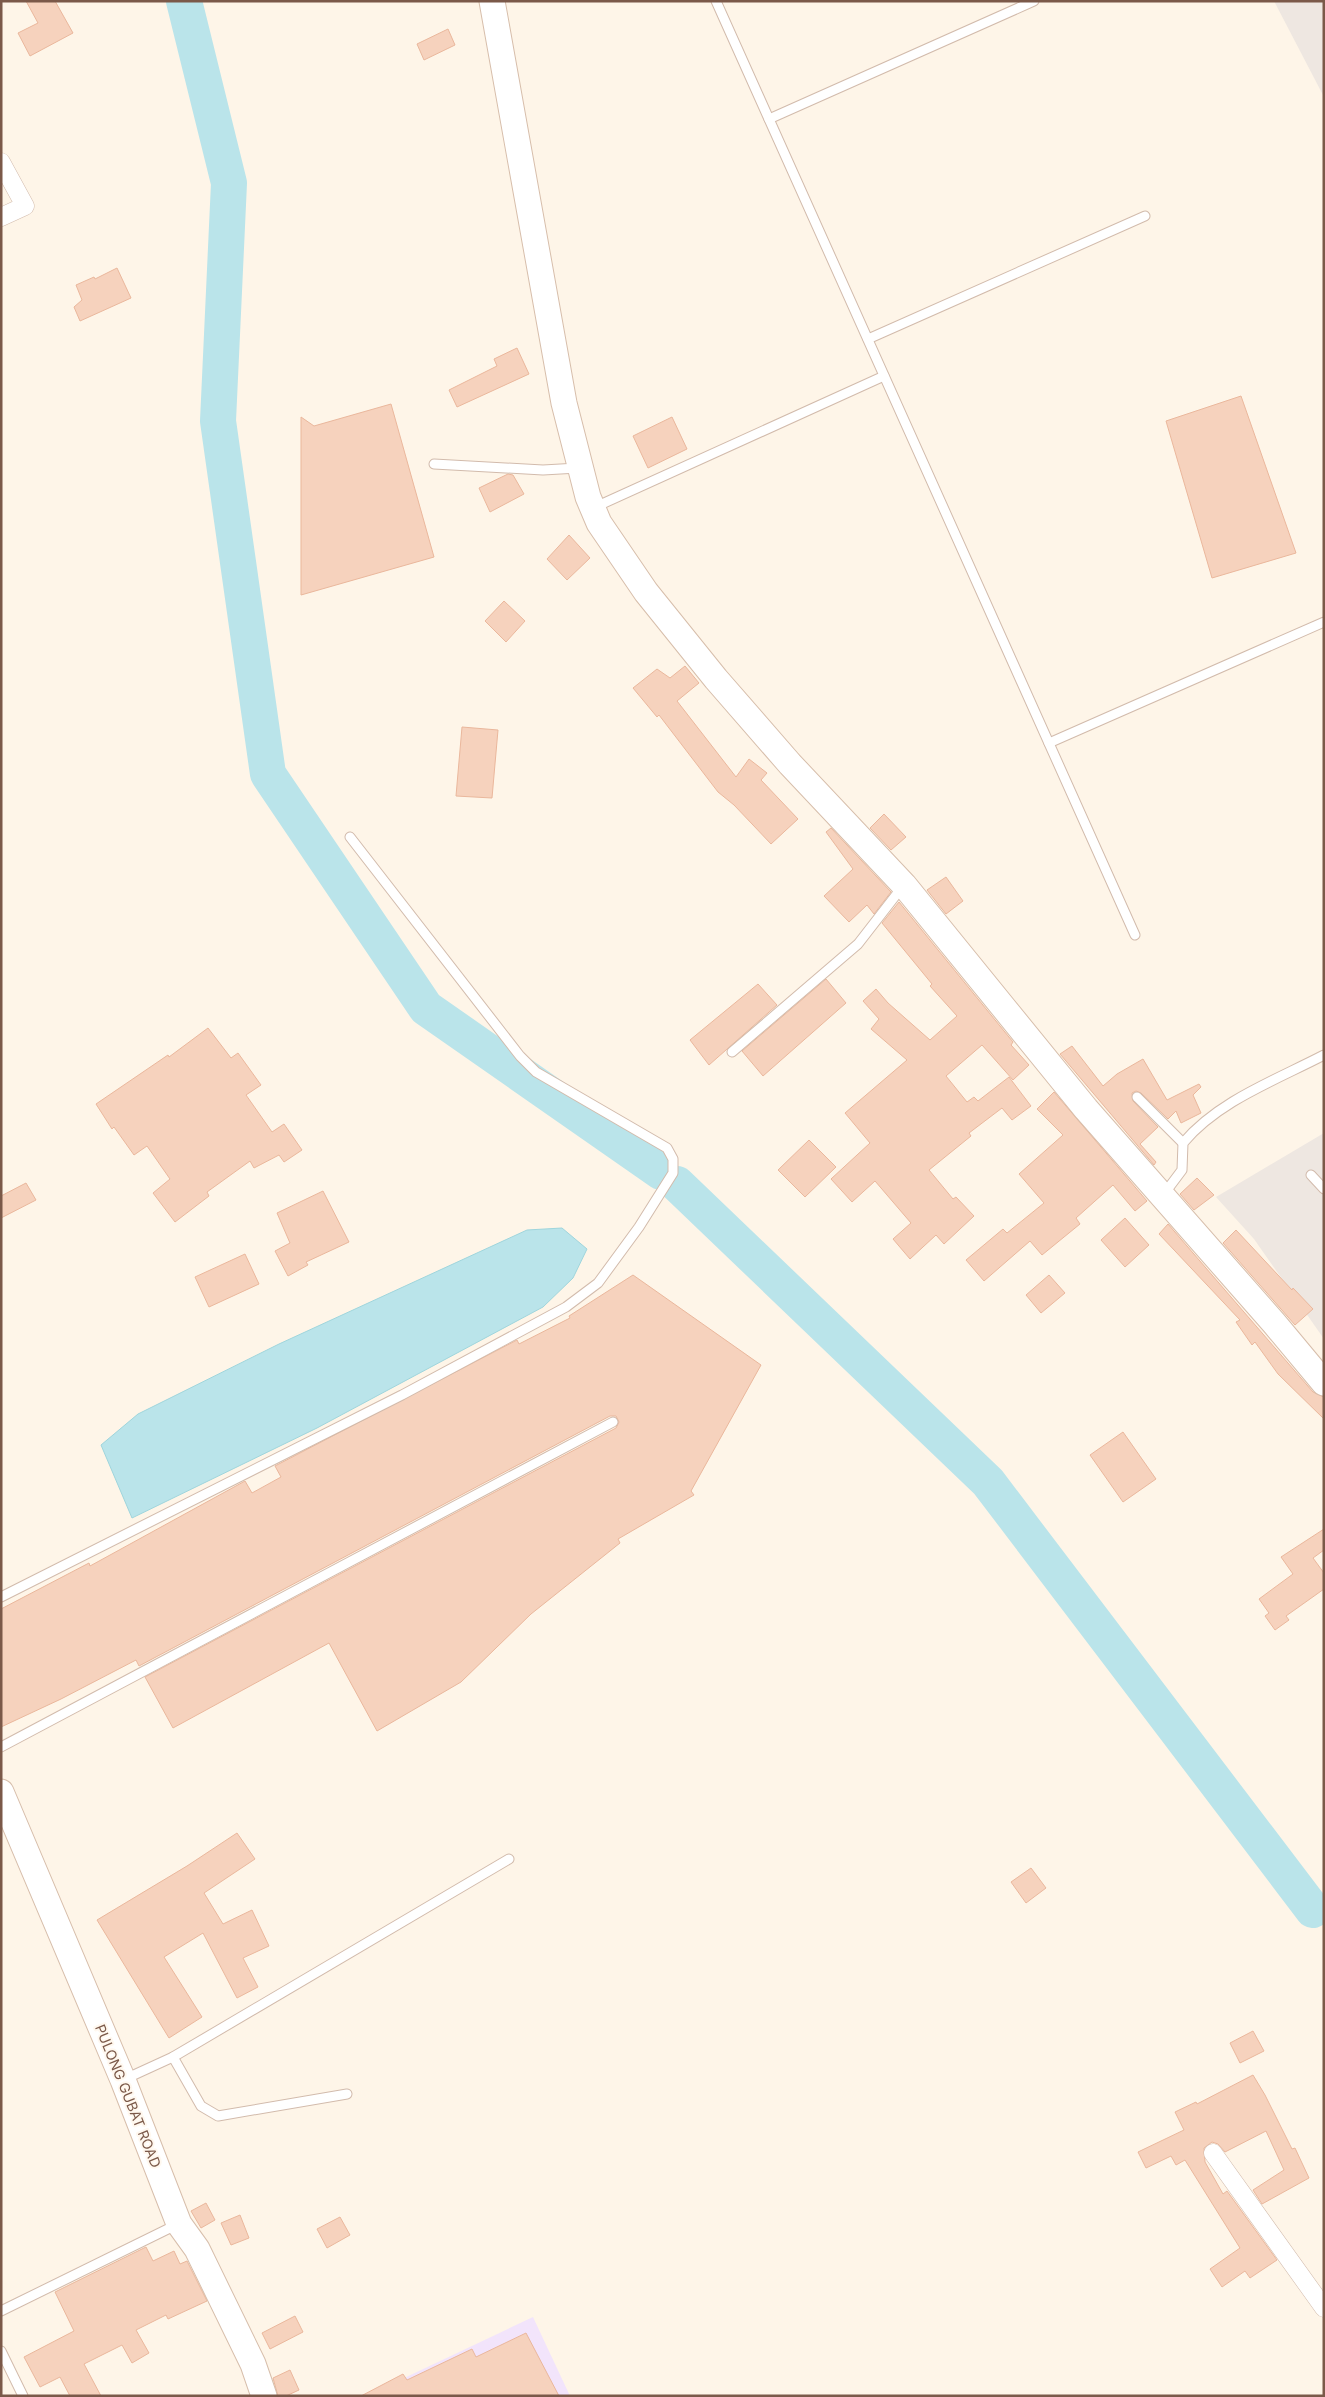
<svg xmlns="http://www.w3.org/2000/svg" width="1325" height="2397" viewBox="0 0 1325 2397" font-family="Inter,sans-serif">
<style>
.industrial{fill:#eee7e1}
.education{fill:#f2e4fb}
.water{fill:#bae4ea;stroke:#9fd5dc}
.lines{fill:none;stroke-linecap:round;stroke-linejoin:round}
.river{stroke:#bae4ea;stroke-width:36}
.building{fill:#f6d2bd;stroke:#eab79c}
.lane-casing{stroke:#d2bbac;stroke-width:11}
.street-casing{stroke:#d2bbac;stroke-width:19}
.secondary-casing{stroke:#d7beab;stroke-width:27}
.lane{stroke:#fff;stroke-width:9}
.street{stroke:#fff;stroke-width:18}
.secondary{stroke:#fff;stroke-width:25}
.labels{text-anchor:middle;stroke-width:4;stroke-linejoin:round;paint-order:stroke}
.street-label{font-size:14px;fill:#7b5949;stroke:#fff8ef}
</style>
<rect width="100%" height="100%" fill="#fef5e8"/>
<g class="industrial">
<path d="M1274 1H1324V97Z"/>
<path d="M1324 1133V1339L1254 1239 1216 1197Z"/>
</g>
<path class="education" d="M533 2317 570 2396H366Z"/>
<path class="water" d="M562 1228 587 1249 573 1278 543 1307 317 1428 132 1518 101 1445 138 1414 279 1344 527 1230Z"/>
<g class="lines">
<g class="river">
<path d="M184 1 229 183 218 421 268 774 426 1008 661 1172"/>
<path d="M677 1184 988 1482 1313 1910"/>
</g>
</g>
<g class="building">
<path d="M26 1H55L73 33 30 56 18 33 38 23Z"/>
<path d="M448 29 455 45 424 60 417 44Z"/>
<path d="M117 268 131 298 80 321 74 307 82 300 76 285 94 277 95 279Z"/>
<path d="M517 348 529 374 457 407 449 390 497 366 494 359Z"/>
<path d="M1241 396 1296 553 1212 578 1166 421Z"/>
<path d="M391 404 434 557 301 595V417L314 426Z"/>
<path d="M672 417 687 449 648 468 633 436Z"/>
<path d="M508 474 513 475 524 494 490 512 479 488Z"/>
<path d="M569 535 590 558 567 580 547 559Z"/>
<path d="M504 601 525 621 506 642 485 621Z"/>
<path d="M685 666 699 683 677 701 736 777 749 759 767 773 761 780 798 819 771 844 734 805 718 792 659 715 657 717 633 688 657 669 670 678Z"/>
<path d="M462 727 498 730 492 798 456 796Z"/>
<path d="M884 814 906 837 891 850 870 828Z"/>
<path d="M831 828 891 892 874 914 867 905 849 922 824 896 853 869 826 832Z"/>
<path d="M946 877 963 901 946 914 927 890Z"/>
<path d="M899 902 1013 1042 1011 1045 1029 1065 1013 1080 982 1045 946 1076 967 1102 974 1097 978 1101 1009 1077 1031 1106 1012 1120 1002 1108 969 1133 971 1136 929 1170 953 1199 956 1197 974 1216 944 1244 936 1235 910 1259 893 1239 911 1223 875 1181 852 1202 831 1179 870 1143 845 1113 907 1060 871 1029 879 1019 863 1001 876 989 888 1003 930 1040 957 1016 930 986 932 984 882 923Z"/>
<path d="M826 979 846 1003 763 1076 742 1051Z"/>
<path d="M758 984 777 1005 709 1065 690 1040Z"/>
<path d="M208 1028 231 1058 238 1053 261 1085 246 1095 272 1132 284 1124 302 1150 284 1162 279 1155 254 1168 250 1161 207 1192 209 1196 175 1222 153 1193 170 1179 147 1146 134 1155 114 1127 112 1129 96 1104 168 1055 169 1057Z"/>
<path d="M1072 1046 1103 1086 1117 1074 1143 1059 1167 1100 1199 1084 1201 1087 1193 1095 1201 1113 1181 1123 1176 1111 1168 1119 1141 1093 1136 1091 1132 1093 1133 1101 1158 1127 1140 1144 1156 1162 1154 1165 1060 1054Z"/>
<path d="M1054 1092 1147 1201 1135 1211 1113 1185 1076 1218 1080 1224 1042 1255 1030 1241 984 1281 966 1260 1003 1229 1007 1233 1044 1203 1019 1174 1063 1135 1037 1109Z"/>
<path d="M809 1140 836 1167 805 1197 778 1170Z"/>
<path d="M1197 1178 1214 1195 1194 1210 1180 1194Z"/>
<path d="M26 1183 36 1200 1 1218V1196Z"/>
<path d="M323 1191 349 1242 306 1262 308 1265 288 1276 275 1251 290 1243 277 1213Z"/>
<path d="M1125 1218 1149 1245 1125 1267 1101 1240Z"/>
<path d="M1168 1224 1313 1392 1324 1397V1419L1278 1374 1255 1342 1252 1345 1236 1322 1240 1320 1159 1234Z"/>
<path d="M1236 1230 1292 1290 1293 1288 1313 1309 1295 1325 1223 1243Z"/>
<path d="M245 1254 259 1284 209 1307 195 1277Z"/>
<path d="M633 1275 761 1365 691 1491 694 1495 618 1539 620 1543 531 1614 461 1682 377 1731 329 1643 173 1728 145 1677 616 1428 619 1422 616 1416H610L139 1666 136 1660 61 1699 1 1727V1609L89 1563 90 1566 245 1481 252 1493 281 1477 275 1466 517 1340 519 1344 570 1318 569 1316Z"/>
<path d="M1049 1275 1065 1293 1041 1313 1026 1295Z"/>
<path d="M1123 1432 1156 1479 1123 1502 1090 1455Z"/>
<path d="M1324 1529V1550L1313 1558 1324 1573V1589L1286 1616 1289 1620 1275 1630 1265 1616 1269 1613 1259 1599 1293 1574 1281 1557Z"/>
<path d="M237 1833 255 1859 204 1893 223 1924 252 1910 269 1946 243 1958 258 1987 237 1998 203 1933 164 1957 202 2017 169 2038 97 1920 187 1866Z"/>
<path d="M1031 1868 1046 1888 1026 1903 1011 1882Z"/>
<path d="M1253 2031 1264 2051 1240 2063 1230 2043Z"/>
<path d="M1253 2075 1265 2095 1292 2149 1295 2148 1309 2178 1262 2204 1253 2190 1284 2170 1266 2131 1225 2152 1218 2144 1212 2142 1204 2148 1205 2162 1223 2194 1227 2191 1277 2260 1250 2278 1245 2271 1222 2287 1210 2269 1240 2248 1185 2160 1176 2165 1171 2156 1146 2168 1138 2152 1184 2130 1175 2112 1196 2102 1197 2104Z"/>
<path d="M206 2203 215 2220 201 2228 191 2211Z"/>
<path d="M240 2215 249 2238 231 2245 221 2223Z"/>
<path d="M340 2217 350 2235 327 2248 317 2229Z"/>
<path d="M146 2247 153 2261 174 2251 180 2264 187 2261 207 2301 168 2319 166 2315 136 2330 149 2353 132 2363 122 2345 84 2364 101 2396H70L60 2377 40 2387 24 2357 74 2331 55 2292Z"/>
<path d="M295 2316 303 2332 270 2349 262 2333Z"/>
<path d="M526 2333 559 2396H361L403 2374 407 2380 472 2349 476 2357Z"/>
<path d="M290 2370 299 2390 286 2396H278L273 2378Z"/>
</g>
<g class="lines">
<defs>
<g id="lane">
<path d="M716 1 1135 935"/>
<path d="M769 119 1034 1"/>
<path d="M868 339 1145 216"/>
<path d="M434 464 543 470 578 468"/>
<path d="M593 508 884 376"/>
<path d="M1049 743 1324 622"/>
<path d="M732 1052 858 944 903 886"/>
<path d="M1137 1097 1183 1143"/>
<path d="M1311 1175 1324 1189"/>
<path d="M1164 1194 1182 1170 1183 1143C1218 1101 1276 1080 1324 1055"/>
<path d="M1 1597 402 1395 566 1307 598 1283 639 1227 673 1173V1159L667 1148 536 1072 520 1056 350 837"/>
<path d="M1 1747 613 1422"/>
<path d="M173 2057 201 2106 218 2116 347 2094"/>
<path d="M125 2079 173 2057 509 1859"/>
<path d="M1 2311 178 2224"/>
<path d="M1 2351 23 2396"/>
</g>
<g id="street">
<path d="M1 162 25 206 1 217"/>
<path d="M1213 2153 1324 2308"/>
</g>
<g id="secondary">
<path d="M492 1 564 403 588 497 599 523 646 592 716 679 790 764 904 885 1086 1109 1274 1323 1324 1383"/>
<path d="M1 1792 123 2080 179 2224 197 2249 253 2364 264 2396"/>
</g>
</defs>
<use href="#lane" class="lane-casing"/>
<use href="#street" class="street-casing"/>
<use href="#secondary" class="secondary-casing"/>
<use href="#lane" class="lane"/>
<use href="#street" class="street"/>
<use href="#secondary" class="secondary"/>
</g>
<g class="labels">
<g class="street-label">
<text transform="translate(128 2096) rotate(68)" y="5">PULONG GUBAT ROAD</text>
</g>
</g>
<rect width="1325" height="2397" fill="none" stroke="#7b5949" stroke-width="5"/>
</svg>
